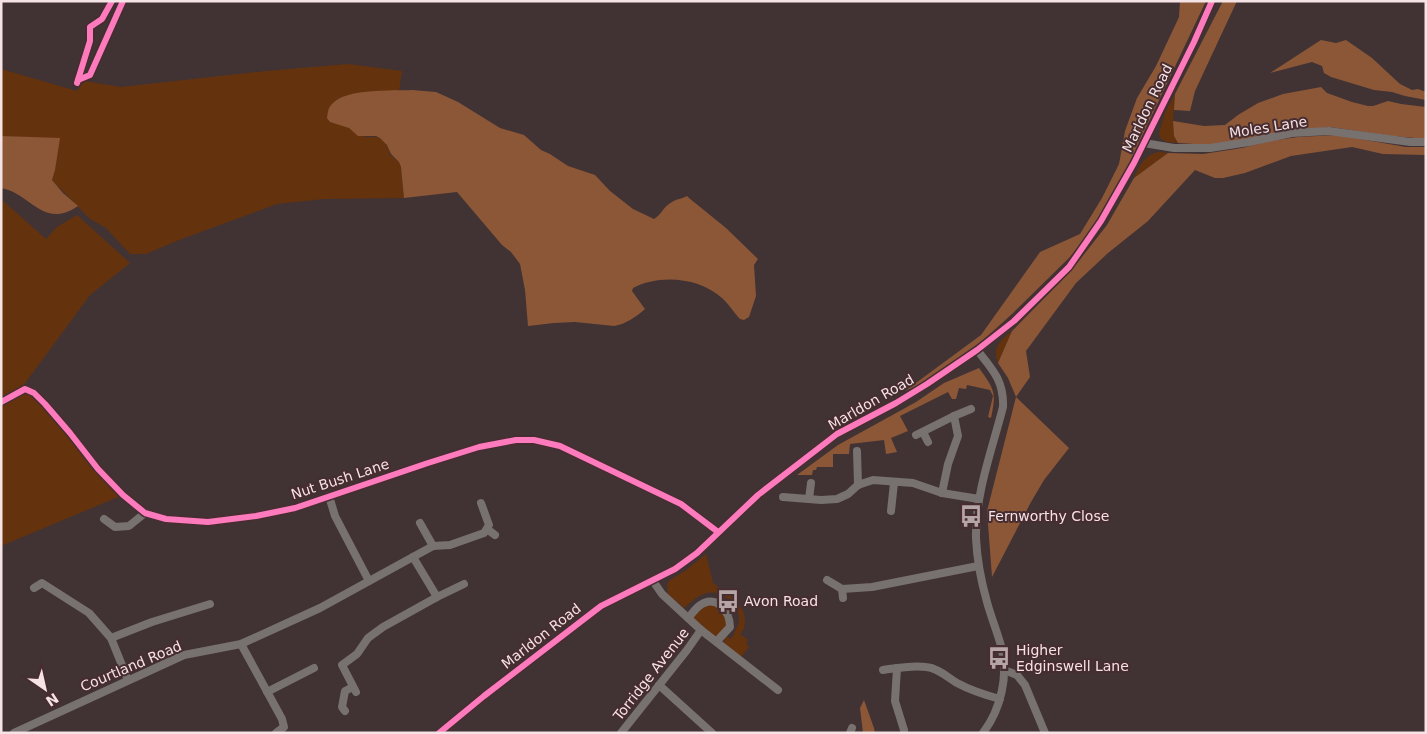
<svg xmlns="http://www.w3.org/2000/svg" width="1427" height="734" viewBox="0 0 1427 734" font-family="'DejaVu Sans',sans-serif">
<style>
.green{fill:#64330d}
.forest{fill:#8c5737}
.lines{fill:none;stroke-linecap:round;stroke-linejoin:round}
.minor{stroke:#777170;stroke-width:8}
.cycleway-casing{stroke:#472c30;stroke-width:9}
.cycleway{stroke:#fd7abc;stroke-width:6}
.labels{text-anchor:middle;stroke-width:4;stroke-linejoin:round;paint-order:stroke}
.street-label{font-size:14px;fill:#f5e3e5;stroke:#472c30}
.poi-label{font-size:14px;fill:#f5e3e5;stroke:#472c30;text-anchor:start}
</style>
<rect width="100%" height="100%" fill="#413234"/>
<g class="green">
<path d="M348 64 402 71 399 91C377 91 357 92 337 99L330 122C336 124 344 125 349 128 353 130 354 133 359 135 375 141 381 129 390 152L389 154 399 162 401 167 404 198 324 199 277 204 179 240 146 254H130L106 228 89 218 52 180 55 170 59 139 1 136V69L77 91 84 81 121 87 266 71Z"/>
<path d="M1175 94 1173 121 1174 136 1178 143 1167 142 1161 139 1159 134 1165 113Z"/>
<path d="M1158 152 1168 153 1134 178C1140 165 1144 156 1158 152Z"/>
<path d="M1 199 46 239 57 227 77 215 130 263 90 295 23 386 1 397Z"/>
<path d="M1012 331 998 363C992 347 1000 341 1012 331Z"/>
<path d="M25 389 34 393 123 495 1 546V402Z"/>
<path d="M706 554 713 583 734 599 742 609 744 614 745 622 744 629 740 634 748 640 746 643 749 647 741 657 725 644 724 640 726 636 731 639C734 633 738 627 739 621 741 605 722 590 707 593 698 595 691 602 684 608L668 594 667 584 670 580 685 571Z"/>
<path d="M719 604 730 627 717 641 688 618 699 606Z"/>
</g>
<g class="forest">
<path d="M1180 1H1206L1118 187 1089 233 1070 257 1012 314 982 341 924 383 905 391 981 335 1040 252 1080 234 1102 198 1119 164 1125 131 1137 98 1156 66 1172 32 1179 17Z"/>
<path d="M1223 1H1237L1195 91 1190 111 1174 110 1175 94Z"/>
<path d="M1321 40 1336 43 1346 40 1372 58 1400 84 1412 90 1418 89 1426 92V100L1405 96 1392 92 1374 90 1331 77 1324 73 1322 66 1312 62 1270 73Z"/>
<path d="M1321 87 1327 93 1352 102 1368 106H1373L1388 101 1401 104 1426 107V139L1392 136 1330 127 1292 131 1263 137 1210 145 1178 143 1174 136 1173 121 1204 126 1225 125 1238 115 1258 103 1283 94Z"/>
<path d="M412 90 436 92 458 102 500 128 524 135 541 150 550 154 568 166 595 175 610 191 633 209 654 219C661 215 664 206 672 202 676 199 682 199 687 196L689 198 726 228 758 259 754 265 756 296 749 317 744 320 740 319C734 313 729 304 722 298 699 277 659 274 633 288L632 291 645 309C636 317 626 324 614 326L575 322 554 323 528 326 525 290 520 264 511 252 502 245 457 192 404 198 401 167 399 162 391 154 387 145 380 138 376 136H358L349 128 330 122 327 118C328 112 328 108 332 104 346 88 392 91 412 90Z"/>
<path d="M1337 135 1406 147H1426V155L1383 154 1352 147 1291 156 1245 173 1223 178H1215L1195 170 1148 221 1108 253 1076 283 1026 351 1030 377 1016 397 1069 448 1044 480 1031 502 992 577 987 511 1016 397 1008 378 998 363 1012 331 1071 271 1107 225 1134 178 1168 153 1203 154 1242 148 1270 141 1298 137Z"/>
<path d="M1 136 60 138 55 170 52 180 63 193 78 206C43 230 31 193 1 188Z"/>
<path d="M979 368C994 389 997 392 991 418L988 417 993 396 990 390 967 385 966 389 959 388 956 399H952L948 392 900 416 908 431 891 438 897 452 886 454 884 440 850 444 849 454H833V467H817L816 470H813L812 475H797L838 445 916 402 944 383Z"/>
<path d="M864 700 874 728 875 733H863L860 708Z"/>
</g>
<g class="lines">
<g class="minor">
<path d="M1144 143 1174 148H1210L1249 142 1292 133 1329 131 1410 142H1426"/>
<path d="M977 350C993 370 1004 381 1003 407 992 450 975 494 976 538 977 560 981 581 987 602 991 617 997 631 1001 646 1009 675 1001 709 983 733"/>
<path d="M1 402 25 389 34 393 45 404 70 433 98 469 123 495 145 513 166 519 208 522 256 516 295 508 428 463 479 447 516 440H534L560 446 681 504 718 532"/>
<path d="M923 432 928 442"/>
<path d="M916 435 954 416 971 409"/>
<path d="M857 451 858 485"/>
<path d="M942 493 948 464 958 436 954 416"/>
<path d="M329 496 335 516 369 581"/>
<path d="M783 497 821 500 837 499 848 494 858 485 873 480 913 483 942 493 979 499"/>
<path d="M809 499 811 483"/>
<path d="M891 511 894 483"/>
<path d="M104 519 115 527 129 526 145 513"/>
<path d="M420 523 433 546"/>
<path d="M487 529 495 535"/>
<path d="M413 557 437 597"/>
<path d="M827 580 842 589"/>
<path d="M653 581 662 594 701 630 778 690"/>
<path d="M34 588 42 583 89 613 111 638 128 680"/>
<path d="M843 598 842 589 872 587 978 566"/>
<path d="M688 618C692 614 695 609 699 606 716 593 730 611 730 627L717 641"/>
<path d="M111 638 152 622 210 604"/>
<path d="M241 644 282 719 284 727 276 733"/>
<path d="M897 668 895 701 904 730"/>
<path d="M883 670C897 668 912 665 926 667 938 668 947 677 957 683 970 690 985 695 1000 699"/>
<path d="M1004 670 1017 675 1025 685 1045 733"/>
<path d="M659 685 712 733"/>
<path d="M267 692 314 668"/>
<path d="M356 692 342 665 357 654 368 638 383 627 437 597 464 584"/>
<path d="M345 711 342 707 345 691 353 687"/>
<path d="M14 733 184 655 241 644 320 608 433 546 450 545 484 533 489 525 481 503"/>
<path d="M439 733 484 696 601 606 675 569 697 553 758 495 837 434 896 403 927 384 977 350 1014 321 1069 267 1101 221 1134 163 1194 42 1212 1"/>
<path d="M621 733 687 650 701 630"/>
<path d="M850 733 852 728"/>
</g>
<defs>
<g id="cycleway">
<path d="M78 80 90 75 123 1"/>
<path d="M77 83 90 41V27L102 19 112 1"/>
<path d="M1 402 25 389 34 393 45 404 70 433 98 469 123 495 145 513 166 519 208 522 256 516 295 508 428 463 479 447 516 440H534L560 446 681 504 718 532"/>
<path d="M439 733 484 696 601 606 675 569 697 553 758 495 837 434 896 403 927 384 977 350 1014 321 1069 267 1101 221 1134 163 1194 42 1212 1"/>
</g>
</defs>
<use href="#cycleway" class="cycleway-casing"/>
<use href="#cycleway" class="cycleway"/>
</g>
<defs>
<symbol id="bus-bare" viewBox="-9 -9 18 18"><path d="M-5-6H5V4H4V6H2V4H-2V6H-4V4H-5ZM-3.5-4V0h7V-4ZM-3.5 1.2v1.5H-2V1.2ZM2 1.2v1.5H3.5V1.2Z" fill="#b6a5a7" stroke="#472c30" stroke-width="2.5" paint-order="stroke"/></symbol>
</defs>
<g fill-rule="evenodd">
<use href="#bus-bare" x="955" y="500" width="32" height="32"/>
<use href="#bus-bare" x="712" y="585" width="32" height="32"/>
<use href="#bus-bare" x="983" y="642" width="32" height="32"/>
</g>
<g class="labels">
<g class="street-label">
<text transform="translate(1147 108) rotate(-64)" y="5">Marldon Road</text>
<text transform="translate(1268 127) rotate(-9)" y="5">Moles Lane</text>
<text transform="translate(871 402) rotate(-30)" y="5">Marldon Road</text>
<text transform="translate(340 479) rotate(-18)" y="5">Nut Bush Lane</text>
<text transform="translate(541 636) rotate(-38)" y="5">Marldon Road</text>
<text transform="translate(131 666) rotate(-23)" y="5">Courtland Road</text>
<text transform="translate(651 674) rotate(-52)" y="5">Torridge Avenue</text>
</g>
<g class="poi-label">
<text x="988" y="521">Fernworthy Close</text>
<text x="744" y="606">Avon Road</text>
<text x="1016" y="655">Higher<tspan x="1016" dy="16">Edginswell Lane</tspan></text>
</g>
</g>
<rect width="1427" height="734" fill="none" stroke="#f5e3e5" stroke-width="5"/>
<g transform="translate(45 689) rotate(146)" stroke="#472c30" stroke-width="4" paint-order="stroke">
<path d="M0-4L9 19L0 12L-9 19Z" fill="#f5e3e5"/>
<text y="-8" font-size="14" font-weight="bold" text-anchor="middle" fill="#f5e3e5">N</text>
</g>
</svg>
